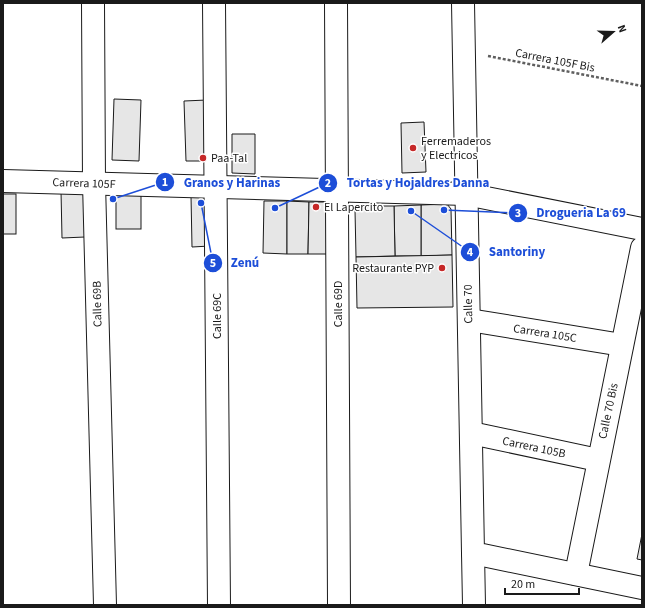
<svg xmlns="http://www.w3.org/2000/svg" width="645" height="608" viewBox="0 0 645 608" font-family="'Source Sans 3',sans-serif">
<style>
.building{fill:#e6e6e6;stroke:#1a1a1a}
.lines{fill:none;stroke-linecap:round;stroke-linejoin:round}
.street-casing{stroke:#1a1a1a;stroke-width:24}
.secondary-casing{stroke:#1a1a1a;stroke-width:24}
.path{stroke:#5f5f5f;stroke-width:2.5;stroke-dasharray:3 2;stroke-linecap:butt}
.street{stroke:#fff;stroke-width:22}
.secondary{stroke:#fff;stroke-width:22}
.poi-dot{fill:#c62828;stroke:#fff;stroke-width:1.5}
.labels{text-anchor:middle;stroke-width:3;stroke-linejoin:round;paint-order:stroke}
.street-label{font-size:12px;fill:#1a1a1a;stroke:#fff}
.poi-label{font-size:12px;fill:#1a1a1a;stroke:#fff;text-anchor:start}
.leader{fill:none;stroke:#1d4ed8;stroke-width:1.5}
.callout-dot{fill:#1d4ed8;stroke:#fff;stroke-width:1.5}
.mark-label{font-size:12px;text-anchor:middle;font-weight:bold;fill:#fff}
.callout-label{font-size:13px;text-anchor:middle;font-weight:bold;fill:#1d4ed8;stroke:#fff;stroke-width:3;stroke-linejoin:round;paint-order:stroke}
</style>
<rect width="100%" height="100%" fill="#fff"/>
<g class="building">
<path d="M114 99 141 100 139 161 112 160Z"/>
<path d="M207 100 208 161H186L184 101Z"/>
<path d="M424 122 426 172 402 173 401 123Z"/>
<path d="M232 134H255V174L232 173Z"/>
<path d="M61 191H85V237L62 238Z"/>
<rect x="3" y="194" width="13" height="40"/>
<rect x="116" y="194" width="25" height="35"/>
<path d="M191 196H209L210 246 192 247Z"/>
<path d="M264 201H287V254L263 253Z"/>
<path d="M287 201 309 202 308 254H287Z"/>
<path d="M309 202H335L334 254H308Z"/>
<path d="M447 204 451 209 452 255 421 256V205Z"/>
<path d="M421 205V256H395L394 206Z"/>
<path d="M362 206H394L395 256 356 257 355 210Z"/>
<path d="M452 255 453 307 357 308 356 257Z"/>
<path d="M642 534V560L637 559Z"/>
</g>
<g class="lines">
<defs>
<g id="street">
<path d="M93 3 94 183 105 605"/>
<path d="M214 3 219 605"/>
<path d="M336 3 339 605"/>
<path d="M469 320 622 345"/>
<path d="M471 433 598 460"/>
<path d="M473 553 474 605"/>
<path d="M576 574 642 248"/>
</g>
<g id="secondary">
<path d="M463 3 473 553 642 588"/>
<path d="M3 181 466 194 642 229"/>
</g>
</defs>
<use href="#street" class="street-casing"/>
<use href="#secondary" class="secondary-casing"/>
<path class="path" d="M488 56 642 86"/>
<use href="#street" class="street"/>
<use href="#secondary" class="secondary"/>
</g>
<g class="poi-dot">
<circle cx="413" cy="148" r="4"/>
<circle cx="203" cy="158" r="4"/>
<circle cx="316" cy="207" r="4"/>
<circle cx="442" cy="268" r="4"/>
</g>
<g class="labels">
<g class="street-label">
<text transform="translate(555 60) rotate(11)" y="4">Carrera 105F Bis</text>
<text transform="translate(84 183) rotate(2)" y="4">Carrera 105F</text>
<text transform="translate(97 304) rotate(-91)" y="4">Calle 69B</text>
<text transform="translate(338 304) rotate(-90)" y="4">Calle 69D</text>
<text transform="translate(468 304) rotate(-91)" y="4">Calle 70</text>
<text transform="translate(217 316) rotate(-90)" y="4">Calle 69C</text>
<text transform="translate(545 333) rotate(9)" y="4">Carrera 105C</text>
<text transform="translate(608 411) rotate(-78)" y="4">Calle 70 Bis</text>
<text transform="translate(534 447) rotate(12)" y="4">Carrera 105B</text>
</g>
<g class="poi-label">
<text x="421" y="145">Ferremaderos<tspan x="421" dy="14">y Electricos</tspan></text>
<text x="211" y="162">Paa-Tal</text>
<text x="324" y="211">El Lapercito</text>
<text x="434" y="272" text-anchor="end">Restaurante PYP</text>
</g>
</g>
<path class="leader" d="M113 199L165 182M275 208L328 183M444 210L518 213M411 211L470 252M201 203L213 263"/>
<g class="callout-dot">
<circle cx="113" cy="199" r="4"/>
<circle cx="275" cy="208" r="4"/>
<circle cx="444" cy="210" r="4"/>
<circle cx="411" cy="211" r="4"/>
<circle cx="201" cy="203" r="4"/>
<circle cx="165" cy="182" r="10"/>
<circle cx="328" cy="183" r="10"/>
<circle cx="518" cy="213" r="10"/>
<circle cx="470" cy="252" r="10"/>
<circle cx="213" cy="263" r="10"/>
</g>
<g class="mark-label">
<text x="165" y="186">1</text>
<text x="328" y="187">2</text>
<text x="518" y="217">3</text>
<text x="470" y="256">4</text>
<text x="213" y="267">5</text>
</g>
<g class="callout-label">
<text x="232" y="187">Granos y Harinas</text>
<text x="418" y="187">Tortas y Hojaldres Danna</text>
<text x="581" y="217">Drogueria La 69</text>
<text x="517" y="256">Santoriny</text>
<text x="245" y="267">Zenú</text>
</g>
<rect width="645" height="608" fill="none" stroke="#1a1a1a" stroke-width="8"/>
<g transform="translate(613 32) rotate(70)" stroke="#ffffff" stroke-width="3" paint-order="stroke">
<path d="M0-3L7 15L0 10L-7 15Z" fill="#1a1a1a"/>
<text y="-6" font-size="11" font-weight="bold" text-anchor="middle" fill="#1a1a1a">N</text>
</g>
<path d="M505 588v6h74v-6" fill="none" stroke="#1a1a1a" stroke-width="2"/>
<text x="511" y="588" font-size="12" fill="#1a1a1a" stroke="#ffffff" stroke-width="3" paint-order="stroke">20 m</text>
</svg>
